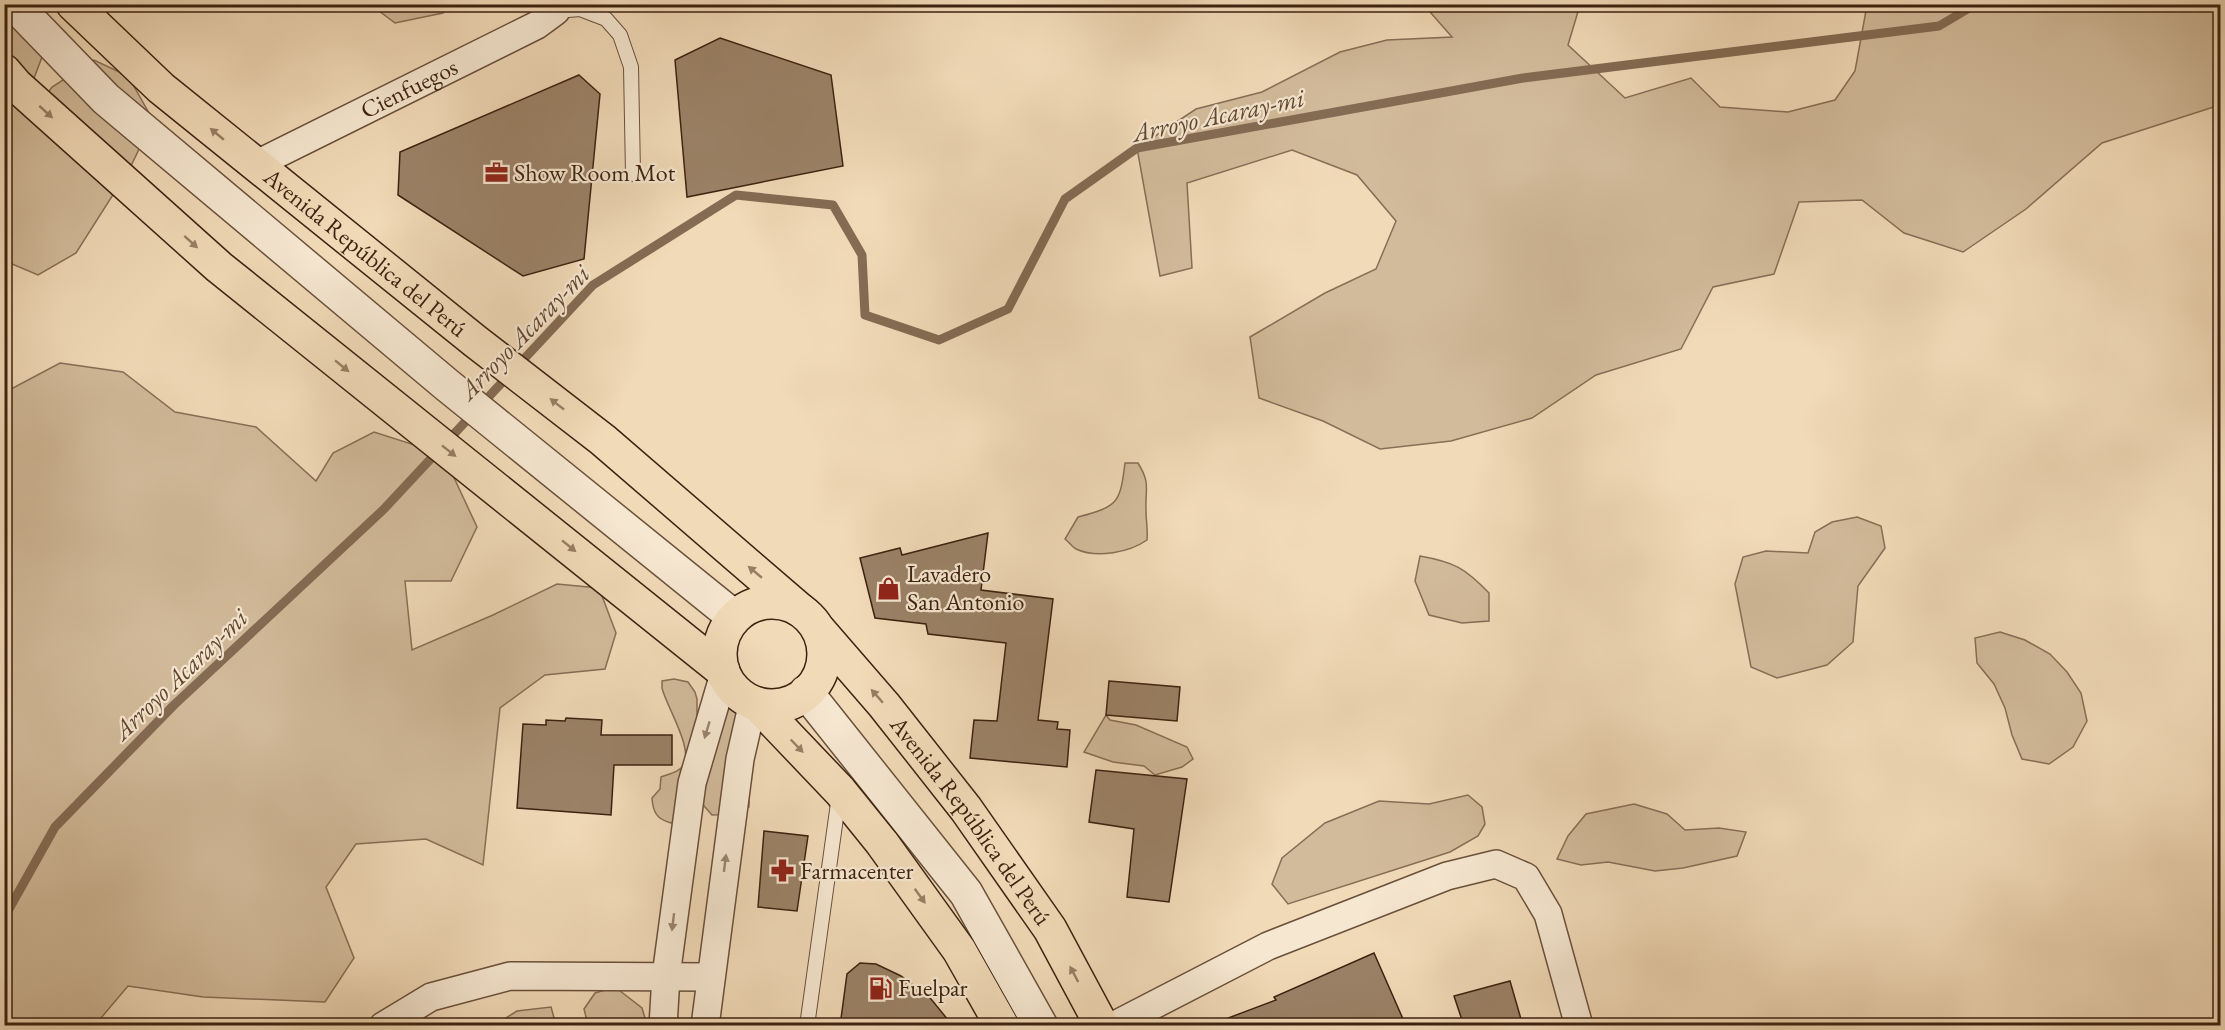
<svg xmlns="http://www.w3.org/2000/svg" width="2225" height="1030" viewBox="0 0 2225 1030" font-family="'EB Garamond',serif">
<style>
.green{fill:#d2bb9b;stroke:#886e56;stroke-width:1.5}
.lines{fill:none;stroke-linecap:round;stroke-linejoin:round}
.stream{stroke:#846b53;stroke-width:9}
.building{fill:#9b8267;stroke:#3d2210;stroke-width:1.5}
.service-casing{stroke:#6a503a;stroke-width:16}
.minor-casing{stroke:#6a503a;stroke-width:30}
.tertiary-casing{stroke:#6a503a;stroke-width:36}
.trunk-casing{stroke:#3d2210;stroke-width:36}
.service{stroke:#f6e7d1;stroke-width:14}
.minor{stroke:#f6e7d1;stroke-width:27}
.tertiary{stroke:#f6e7d1;stroke-width:33}
.trunk{stroke:#f1dab8;stroke-width:33}
.oneway{fill:#977e64}
.oneway2{fill:#9a8470}
.labels{text-anchor:middle;stroke-width:4.5;stroke-linejoin:round;paint-order:stroke}
.street-label{font-size:24px;fill:#3d2210;stroke:#f6e7d1}
.poi-label{font-size:24px;fill:#3d2210;stroke:#f6e7d1;text-anchor:start}
.water-label{font-size:26px;font-style:italic;fill:#614631;stroke:#f6e7d1}
</style>
<rect width="100%" height="100%" fill="#f1dab8"/>
<filter id="stains"><feTurbulence type="fractalNoise" baseFrequency=".00333" numOctaves="4"/><feColorMatrix values="0 0 0 0 .2 0 0 0 0 .09 0 0 0 0 .02 0 0 0 .5 -.17"/></filter>
<radialGradient id="worn" r=".72"><stop offset=".6" stop-color="#630" stop-opacity="0"/><stop offset="1" stop-color="#630" stop-opacity=".3"/></radialGradient>
<g class="green">
<path d="M371 5H452L443 13 395 23Z"/>
<path d="M1427 5H1580L1568 45 1625 98 1691 78 1720 107 1788 112 1835 100 1855 71 1867 5H2220V105L2102 143 2026 209 1963 252 1904 233 1862 200 1799 202 1774 274 1713 287 1681 349 1596 375 1532 418 1451 441 1380 449 1323 421 1259 398 1250 337 1325 293 1376 269 1396 221 1357 175 1292 150 1187 183 1192 268 1160 276 1137 148 1196 109 1262 92 1340 52 1387 40 1452 37 1431 13Z"/>
<path d="M5 14 44 52 34 78 19 82 43 100 52 87 94 60 128 76 153 120 130 168 76 253 38 275 5 261Z"/>
<path d="M60 363 123 372 175 412 256 427 316 481 333 453 374 432 443 454 477 527 451 581H405L412 650 493 615 557 584 599 588 616 633 605 669 545 675 500 708 483 865 426 839 356 844 326 887 354 958 325 1002 203 997 128 986 95 1025H5V414L11 389Z"/>
<path d="M1125 463H1138C1151 484 1145 488 1146 510 1146 521 1148 530 1147 540 1130 552 1097 559 1076 549 1072 547 1069 542 1065 539L1078 517C1118 506 1120 504 1125 463Z"/>
<path d="M1857 517 1881 526 1885 548 1858 586 1853 642 1827 665 1777 678 1751 667 1735 584 1743 557 1766 551 1808 553 1815 532 1832 522Z"/>
<path d="M1420 556C1454 562 1465 568 1489 593V621L1462 623 1429 615 1415 581Z"/>
<path d="M2000 632 2025 640 2050 654 2067 672 2081 693 2087 721 2073 747 2049 764 2022 759 2012 735 2005 708 1994 684 1977 663 1975 638Z"/>
<path d="M674 679 688 682 695 692 697 699V720L727 697 733 695 744 701 749 793V807C739 814 724 815 712 815L698 799 678 819 671 823C657 819 653 813 652 798L660 789 661 777C668 774 677 773 682 767 696 752 666 706 662 688V681Z"/>
<path d="M1106 715 1110 720 1136 725 1187 747 1193 759 1182 767 1155 775 1144 766 1113 762 1084 752Z"/>
<path d="M1468 795 1482 807 1485 824 1478 836 1450 852 1288 904 1272 884 1282 858 1325 823 1379 801 1429 804Z"/>
<path d="M1634 804 1667 814 1685 830 1719 828 1746 832 1737 856 1683 868 1655 871 1608 862 1581 865 1557 859 1568 836 1586 814Z"/>
<path d="M615 987 642 1008 647 1025H588L584 1009 595 993Z"/>
<path d="M551 1007 556 1025H495L517 1011Z"/>
</g>
<g class="lines">
<path class="stream" d="M4 918 55 827 174 705 383 510 593 285 736 195 833 205 862 255 865 315 939 340 1008 309 1065 199 1137 148 1523 78 1939 26 1976 4"/>
</g>
<g class="building">
<path d="M720 38 831 75 843 166 687 197 675 60Z"/>
<path d="M579 75 600 94 584 259 523 276 398 195 400 152Z"/>
<path d="M988 533 981 590 1053 599 1038 720 1058 722 1057 729 1070 730 1067 767 970 758 974 720 997 721 1006 643 928 634 926 624 875 618 860 558 900 548 902 555Z"/>
<path d="M1109 681 1180 687 1177 721 1106 715Z"/>
<path d="M566 718 602 720 601 735H672V765H614L611 815 517 808 523 724 546 725V720L565 721Z"/>
<path d="M1096 770 1187 779 1169 902 1127 897 1134 829 1089 822Z"/>
<path d="M764 831 808 836 797 911 758 907Z"/>
<path d="M1374 953 1403 1019 1390 1026H1215V1023L1276 1000 1274 997Z"/>
<path d="M860 963 876 964 901 976 931 999 953 1026H840L847 974Z"/>
<path d="M1510 981 1523 1026H1464L1454 996Z"/>
</g>
<g class="lines">
<defs>
<g id="service">
<path d="M556 11 580 9 606 19 620 35 631 67 633 174"/>
<path d="M807 1026 839 796"/>
</g>
<g id="minor">
<path id="s1" d="M255 165 537 25 556 11 559 4"/>
<path d="M383 1026 431 997 510 976 711 977"/>
<path d="M663 1026 666 976 692 783 724 674"/>
<path d="M705 1026 740 759 753 702"/>
<path d="M1113 1026 1268 946 1447 876 1496 864 1526 877 1548 914 1579 1026"/>
</g>
<g id="tertiary">
<path d="M14 4 106 99 447 385 734 617"/>
<path d="M806 692 966 893 1041 1026"/>
</g>
<g id="trunk">
<path id="s2" d="M73 4 161 88 475 341 603 440 800 610"/>
<path d="M4 71 16 85 219 267 723 671"/>
<circle cx="772" cy="654" r="52"/>
<path id="s3" d="M819 630 884 705 966 809 1050 929 1102 1026"/>
<path d="M757 704 840 791 882 843 959 950 1002 1026"/>
</g>
</defs>
<use href="#service" class="service-casing"/>
<use href="#minor" class="minor-casing"/>
<use href="#tertiary" class="tertiary-casing"/>
<use href="#trunk" class="trunk-casing"/>
<use href="#service" class="service"/>
<use href="#minor" class="minor"/>
<use href="#tertiary" class="tertiary"/>
<use href="#trunk" class="trunk"/>
</g>
<defs><path id="oneway-solid" d="M-6-.8H1V-3.2L6.5 0L1 3.2V.8H-6Z" transform="scale(1.5)"/></defs>
<g class="oneway">
<use href="#oneway-solid" transform="translate(46 112) rotate(42)"/>
<use href="#oneway-solid" transform="translate(217 134) rotate(-140)"/>
<use href="#oneway-solid" transform="translate(191 242) rotate(42)"/>
<use href="#oneway-solid" transform="translate(342 366) rotate(39)"/>
<use href="#oneway-solid" transform="translate(557 404) rotate(-142)"/>
<use href="#oneway-solid" transform="translate(449 451) rotate(38)"/>
<use href="#oneway-solid" transform="translate(569 546) rotate(39)"/>
<use href="#oneway-solid" transform="translate(755 572) rotate(-140)"/>
<use href="#oneway-solid" transform="translate(877 696) rotate(-131)"/>
<use href="#oneway-solid" transform="translate(797 746) rotate(46)"/>
<use href="#oneway-solid" transform="translate(920 896) rotate(54)"/>
<use href="#oneway-solid" transform="translate(1074 974) rotate(-118)"/>
</g>
<g class="oneway2">
<use href="#oneway-solid" transform="translate(707 730) rotate(107)"/>
<use href="#oneway-solid" transform="translate(725 863) rotate(-83)"/>
<use href="#oneway-solid" transform="translate(673 922) rotate(97)"/>
</g>
<defs>
<symbol id="office-bare" viewBox="-9 -9 18 18"><path d="M-6-3h4V-5.5h4V-3h4V5H-6ZM-1-4.5V-3h2v-1.5ZM-6 0V1H6V0Z" fill="#8f2418" stroke="#f6e7d1" stroke-width="2.5" paint-order="stroke"/></symbol>
<symbol id="shop-bare" viewBox="-9 -9 18 18"><path d="M-5-2.5h2.3a2.7 3.5 0 0 1 5.4 0H5L5.5 6h-11ZM-1.5-2.5h3a1.5 2.3 0 0 0-3 0Z" fill="#8f2418" stroke="#f6e7d1" stroke-width="2.5" paint-order="stroke"/></symbol>
<symbol id="pharmacy-bare" viewBox="-9 -9 18 18"><path d="M-2-6h4v4h4v4h-4v4h-4v-4h-4v-4h4Z" fill="#8f2418" stroke="#f6e7d1" stroke-width="2.5" paint-order="stroke"/></symbol>
<symbol id="fuel-bare" viewBox="-9 -9 18 18"><path d="M-5.5-6h7V0h2V4h1.3V-2.5L3-4.5l.8-.8L6-3V5H2.5V1h-1V6h-7ZM-4.2-4.7v3.2H.2V-4.7Z" fill="#8f2418" stroke="#f6e7d1" stroke-width="2.5" paint-order="stroke"/></symbol>
</defs>
<g fill-rule="evenodd">
<use href="#office-bare" x="480" y="156" width="33" height="33"/>
<use href="#shop-bare" x="872" y="572" width="33" height="33"/>
<use href="#pharmacy-bare" x="766" y="854" width="33" height="33"/>
<use href="#fuel-bare" x="864" y="972" width="33" height="33"/>
</g>
<g class="labels">
<g class="street-label">
<text dy="8" stroke="none"><textPath href="#s1" startOffset="172">Cienfuegos</textPath></text>
<text dy="8" stroke="none"><textPath href="#s2" startOffset="384">Avenida República del Perú</textPath></text>
<text dy="8" stroke="none"><textPath href="#s3" startOffset="244">Avenida República del Perú</textPath></text>
</g>
<g class="poi-label">
<text x="514" y="181">Show Room Mot</text>
<text x="907" y="582">Lavadero<tspan x="907" dy="28">San Antonio</tspan></text>
<text x="800" y="879">Farmacenter</text>
<text x="898" y="996">Fuelpar</text>
</g>
<g class="water-label">
<text transform="translate(1218 115) rotate(-12)" y="9">Arroyo Acaray-mi</text>
<text transform="translate(524 332) rotate(-46)" y="9">Arroyo Acaray-mi</text>
<text transform="translate(180 674) rotate(-44)" y="9">Arroyo Acaray-mi</text>
</g>
</g>
<rect width="2225" height="1030" fill="none" stroke="#f1dab8" stroke-width="24"/>
<rect x="6" y="6" width="2213" height="1018" fill="none" stroke="#3d2210" stroke-width="3"/>
<rect x="12" y="12" width="2201" height="1006" fill="none" stroke="#3d2210" stroke-width="1.5"/>
<rect width="100%" height="100%" filter="url(#stains)"/>
<rect width="100%" height="100%" fill="url(#worn)"/>
</svg>
